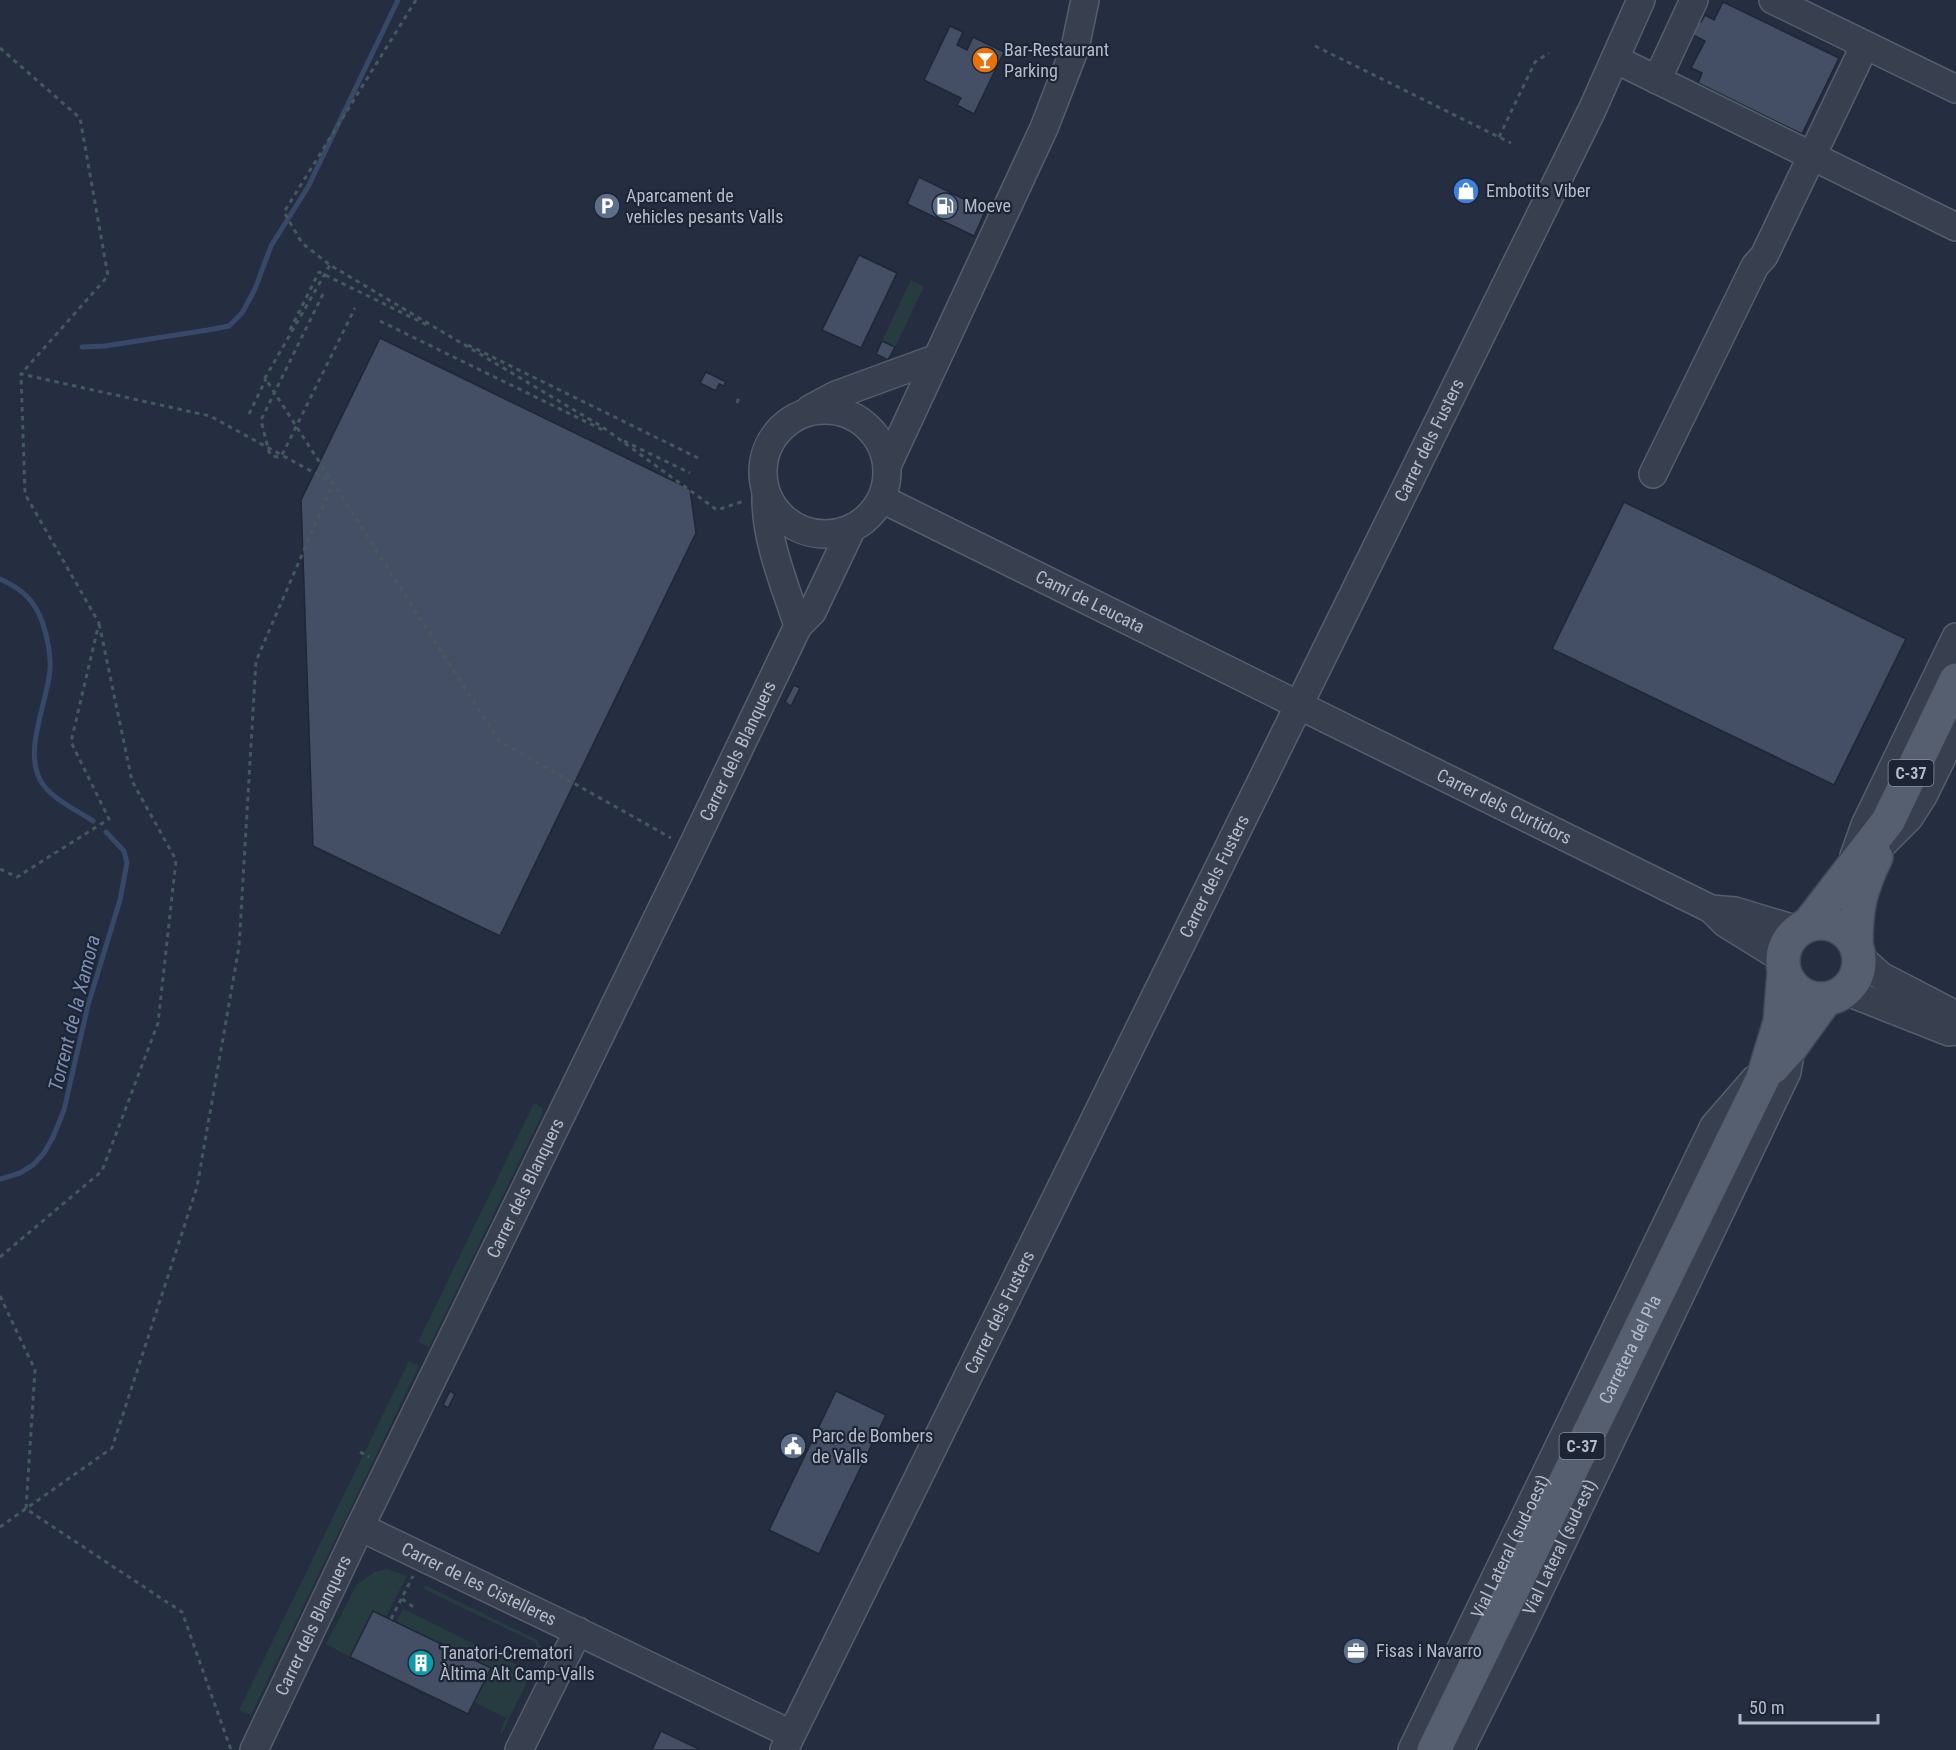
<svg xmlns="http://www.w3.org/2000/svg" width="1956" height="1750" viewBox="0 0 1956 1750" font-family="'Roboto Condensed',sans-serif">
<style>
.green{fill:#263c41}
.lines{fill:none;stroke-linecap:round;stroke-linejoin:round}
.stream{stroke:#374868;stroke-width:5}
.building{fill:#444f65;stroke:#1f2737;stroke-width:1.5}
.minor-casing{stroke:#565e6e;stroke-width:30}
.major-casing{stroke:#414959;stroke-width:36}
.path{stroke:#44595e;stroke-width:3;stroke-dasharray:4.5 4.5;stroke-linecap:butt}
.minor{stroke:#384050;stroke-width:27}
.major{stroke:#565f70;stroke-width:33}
.labels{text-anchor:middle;stroke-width:4.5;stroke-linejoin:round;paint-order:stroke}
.shield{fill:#1d2535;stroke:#878e9e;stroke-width:1.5}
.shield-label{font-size:16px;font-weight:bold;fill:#b4bbcb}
.poi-label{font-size:18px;fill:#b4bbcb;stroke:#1d2535;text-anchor:start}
.street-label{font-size:18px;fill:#b4bbcb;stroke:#1d2535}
.water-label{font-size:20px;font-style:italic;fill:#7b8eb3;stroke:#1d2535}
</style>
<rect width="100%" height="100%" fill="#242e40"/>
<g class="green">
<path d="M911 280 924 287 895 347 882 341Z"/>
<path d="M534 1103 543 1108 542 1115 429 1347 418 1342Z"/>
<path d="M409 1361 419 1366 251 1715 239 1710Z"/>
<path d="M387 1569 407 1576 386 1617 373 1611 350 1657 326 1644 357 1584 375 1572Z"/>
<path d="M425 1585 537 1640 541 1647 539 1658 536 1656V1643L424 1589Z"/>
<path d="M403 1609 532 1672 502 1733 500 1732 506 1718 474 1702 491 1668 396 1622Z"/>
</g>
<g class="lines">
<g class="stream">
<path d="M82 347 105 346 208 330 229 326 242 313 255 289 271 246 308 187 398 0"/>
<path d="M0 579C22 589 35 600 43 624 47 637 51 654 50 669 48 703 20 755 44 786 56 801 78 811 93 821"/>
<path d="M0 1179 20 1173 33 1165 44 1153 53 1137 64 1110 88 1005 120 900 127 863 124 851 106 832"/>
</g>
</g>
<g class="building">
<path d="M1723 2 1839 58 1802 134 1698 83 1702 73 1691 68 1705 41 1691 34 1696 20 1701 22 1705 15 1714 20Z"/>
<path d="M950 26 963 32 957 45 967 50 973 37 1004 52 974 114 957 105 961 98 924 80Z"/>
<path d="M919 177 986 210 974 236 907 204Z"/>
<path d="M859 255 897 273 861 348 822 330Z"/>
<path d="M380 338 690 489 696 533 500 936 313 846 301 500Z"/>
<path d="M882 341 895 347 888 360 876 354Z"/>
<path d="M706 372 726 382 724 386 719 384 716 391 700 383Z"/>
<path d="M1624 502 1906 639 1834 785 1552 649Z"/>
<path d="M794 685 800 688 791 706 785 702Z"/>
<path d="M450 1391 455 1394 448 1408 443 1405Z"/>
<path d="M836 1391 886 1415 819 1554 769 1530Z"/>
<path d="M373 1611 491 1668 468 1714 350 1657Z"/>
<path d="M661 1731 701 1750H652Z"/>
</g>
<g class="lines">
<defs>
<g id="minor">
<path d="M1773 0 1956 89"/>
<path d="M1615 59 1956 227"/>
<path d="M1657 80 1694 0"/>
<path d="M810 409 836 395 937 358"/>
<circle cx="825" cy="472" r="62"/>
<path d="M887 466 1044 128 1075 48 1085 0"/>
<path d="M1653 474 1755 266 1764 256 1865 45"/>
<path d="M766 494C765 540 784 582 798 626"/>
<path id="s1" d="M882 499 1711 909 1725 923 1783 959"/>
<path d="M1881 846 1909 818 1923 796 1956 729"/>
<path d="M1854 856 1865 825 1956 637"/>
<path d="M1711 909 1735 911 1798 930"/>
<path d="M1860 957 1881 976 1956 1015"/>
<path d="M1845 991 1949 1032 1956 1031"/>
<path id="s2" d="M360 1527 791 1734"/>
<path id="s3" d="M254 1750 360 1527 691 849 798 626 812 612 852 528"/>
<path d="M519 1750 578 1631"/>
<path id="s4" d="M784 1750 1592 110 1641 0"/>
<path id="s5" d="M1412 1750 1714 1126 1754 1080"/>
<path id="s6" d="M1460 1750 1523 1624 1787 1072 1791 1047"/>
</g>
<g id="major">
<circle cx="1821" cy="961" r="38"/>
<path d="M1808 925 1888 821 1956 680"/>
<path d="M1856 944C1856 908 1860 890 1876 857"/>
<path d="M1773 1067 1791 1047 1825 1000"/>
<path id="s7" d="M1434 1750 1763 1078 1780 1022 1784 973"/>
</g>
</defs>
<use href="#minor" class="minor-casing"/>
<use href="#major" class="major-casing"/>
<g class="path">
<path d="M416 0 284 212 302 243 330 265 601 426 717 510 744 501"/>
<path d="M1315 46 1511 143"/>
<path d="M0 48 80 118 108 276 21 374 210 416 333 483 499 741 671 838"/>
<path d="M1499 137 1535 62 1549 53"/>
<path d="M323 294 261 420 269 452 272 456 278 457 283 453 355 308"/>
<path d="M380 321 605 431"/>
<path d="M290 330 319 272 427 325"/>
<path d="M468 345 698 458"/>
<path d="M737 403 739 397"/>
<path d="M249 414 266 379"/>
<path d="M624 441 690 473"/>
<path d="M0 869 17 877 109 819 71 742 99 623 25 494 21 374"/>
<path d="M0 1257 102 1171 158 1023 176 860 132 781 99 623"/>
<path d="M0 1296 35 1370 26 1509 182 1612 231 1750"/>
<path d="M360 1452 369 1457"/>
<path d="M0 1527 112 1448 197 1187 239 947 256 661 333 483 265 378 330 265"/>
<path d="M402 1599 415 1608"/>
<path d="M391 1619 413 1576"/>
</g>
<use href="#minor" class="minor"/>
<use href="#major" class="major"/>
</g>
<defs>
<symbol id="bar-disc" viewBox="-11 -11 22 22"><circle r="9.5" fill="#e8710a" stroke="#1d2535"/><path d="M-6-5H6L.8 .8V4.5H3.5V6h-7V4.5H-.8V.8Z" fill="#fff"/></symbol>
<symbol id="shop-disc" viewBox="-11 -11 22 22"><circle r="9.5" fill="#3f7fe0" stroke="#1d2535"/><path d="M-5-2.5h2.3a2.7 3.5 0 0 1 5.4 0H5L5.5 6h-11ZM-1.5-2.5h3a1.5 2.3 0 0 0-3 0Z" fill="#fff"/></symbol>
<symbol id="parking-disc" viewBox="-11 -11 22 22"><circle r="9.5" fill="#5c6f8a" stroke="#1d2535"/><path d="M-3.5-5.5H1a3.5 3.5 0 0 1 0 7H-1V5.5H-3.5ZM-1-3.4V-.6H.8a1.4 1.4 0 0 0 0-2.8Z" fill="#fff"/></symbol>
<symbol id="fuel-disc" viewBox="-11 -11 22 22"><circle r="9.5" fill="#5c6f8a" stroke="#1d2535"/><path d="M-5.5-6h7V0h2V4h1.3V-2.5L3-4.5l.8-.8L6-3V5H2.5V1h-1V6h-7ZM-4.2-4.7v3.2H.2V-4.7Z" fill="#fff"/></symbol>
<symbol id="civic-disc" viewBox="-11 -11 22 22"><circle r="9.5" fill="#5c6f8a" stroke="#1d2535"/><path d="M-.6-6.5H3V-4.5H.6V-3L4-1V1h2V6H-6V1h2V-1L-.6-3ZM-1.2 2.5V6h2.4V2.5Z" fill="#fff"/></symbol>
<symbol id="office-disc" viewBox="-11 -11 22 22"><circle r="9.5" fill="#5c6f8a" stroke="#1d2535"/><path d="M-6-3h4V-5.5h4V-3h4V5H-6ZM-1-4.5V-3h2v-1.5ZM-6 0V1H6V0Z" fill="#fff"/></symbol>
<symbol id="building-disc" viewBox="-11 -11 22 22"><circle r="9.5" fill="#0f9aa8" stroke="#1d2535"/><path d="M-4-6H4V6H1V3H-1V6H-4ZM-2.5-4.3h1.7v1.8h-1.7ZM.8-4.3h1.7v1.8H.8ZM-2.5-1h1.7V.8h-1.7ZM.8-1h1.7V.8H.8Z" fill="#fff"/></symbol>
</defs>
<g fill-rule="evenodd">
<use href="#bar-disc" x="970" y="45" width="30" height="30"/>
<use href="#shop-disc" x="1451" y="176" width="30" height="30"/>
<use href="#parking-disc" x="592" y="191" width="30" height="30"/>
<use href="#fuel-disc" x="930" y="191" width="30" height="30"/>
<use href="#civic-disc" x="778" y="1431" width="30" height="30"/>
<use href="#office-disc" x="1341" y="1636" width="30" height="30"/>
<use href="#building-disc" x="406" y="1648" width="30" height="30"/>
</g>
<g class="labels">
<g class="shield">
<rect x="1888.5" y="760" width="45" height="26" rx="4.5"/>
<rect x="1559.5" y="1433" width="45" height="26" rx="4.5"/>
</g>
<g class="shield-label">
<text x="1911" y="779">C-37</text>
<text x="1582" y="1452">C-37</text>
</g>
<g class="poi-label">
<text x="1004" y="56">Bar-Restaurant<tspan x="1004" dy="21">Parking</tspan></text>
<text x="1486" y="197">Embotits Viber</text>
<text x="626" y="202">Aparcament de<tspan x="626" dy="21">vehicles pesants Valls</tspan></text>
<text x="964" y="212">Moeve</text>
<text x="812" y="1442">Parc de Bombers<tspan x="812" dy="21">de Valls</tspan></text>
<text x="1376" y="1657">Fisas i Navarro</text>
<text x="440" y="1659">Tanatori-Crematori<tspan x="440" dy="21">Àltima Alt Camp-Valls</tspan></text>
</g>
<g class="street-label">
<text dy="6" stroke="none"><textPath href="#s4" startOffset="1460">Carrer dels Fusters</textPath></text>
<text dy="6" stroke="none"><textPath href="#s1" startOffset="232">Camí de Leucata</textPath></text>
<text dy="6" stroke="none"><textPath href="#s3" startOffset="1110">Carrer dels Blanquers</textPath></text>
<text dy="6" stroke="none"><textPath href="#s1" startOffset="694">Carrer dels Curtidors</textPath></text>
<text dy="6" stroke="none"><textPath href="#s4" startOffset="974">Carrer dels Fusters</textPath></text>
<text dy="6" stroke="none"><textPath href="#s3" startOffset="624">Carrer dels Blanquers</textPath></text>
<text dy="6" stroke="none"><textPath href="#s4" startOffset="488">Carrer dels Fusters</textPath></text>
<text dy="6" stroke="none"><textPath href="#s7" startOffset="446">Carretera del Pla</textPath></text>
<text dy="6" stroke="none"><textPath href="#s5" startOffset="226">Vial Lateral (sud-oest)</textPath></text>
<text dy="6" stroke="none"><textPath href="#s6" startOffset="226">Vial Lateral (sud-est)</textPath></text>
<text dy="6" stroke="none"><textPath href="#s2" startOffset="132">Carrer de les Cistelleres</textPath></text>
<text dy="6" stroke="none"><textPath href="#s3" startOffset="138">Carrer dels Blanquers</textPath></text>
</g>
<g class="water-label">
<text transform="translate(74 1013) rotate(-76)" y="7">Torrent de la Xamora</text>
</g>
</g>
<path d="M1740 1714v9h138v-9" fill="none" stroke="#b4bbcb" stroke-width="3"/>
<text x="1749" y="1714" font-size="18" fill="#b4bbcb" stroke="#1d2535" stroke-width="4.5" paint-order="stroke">50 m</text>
</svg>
